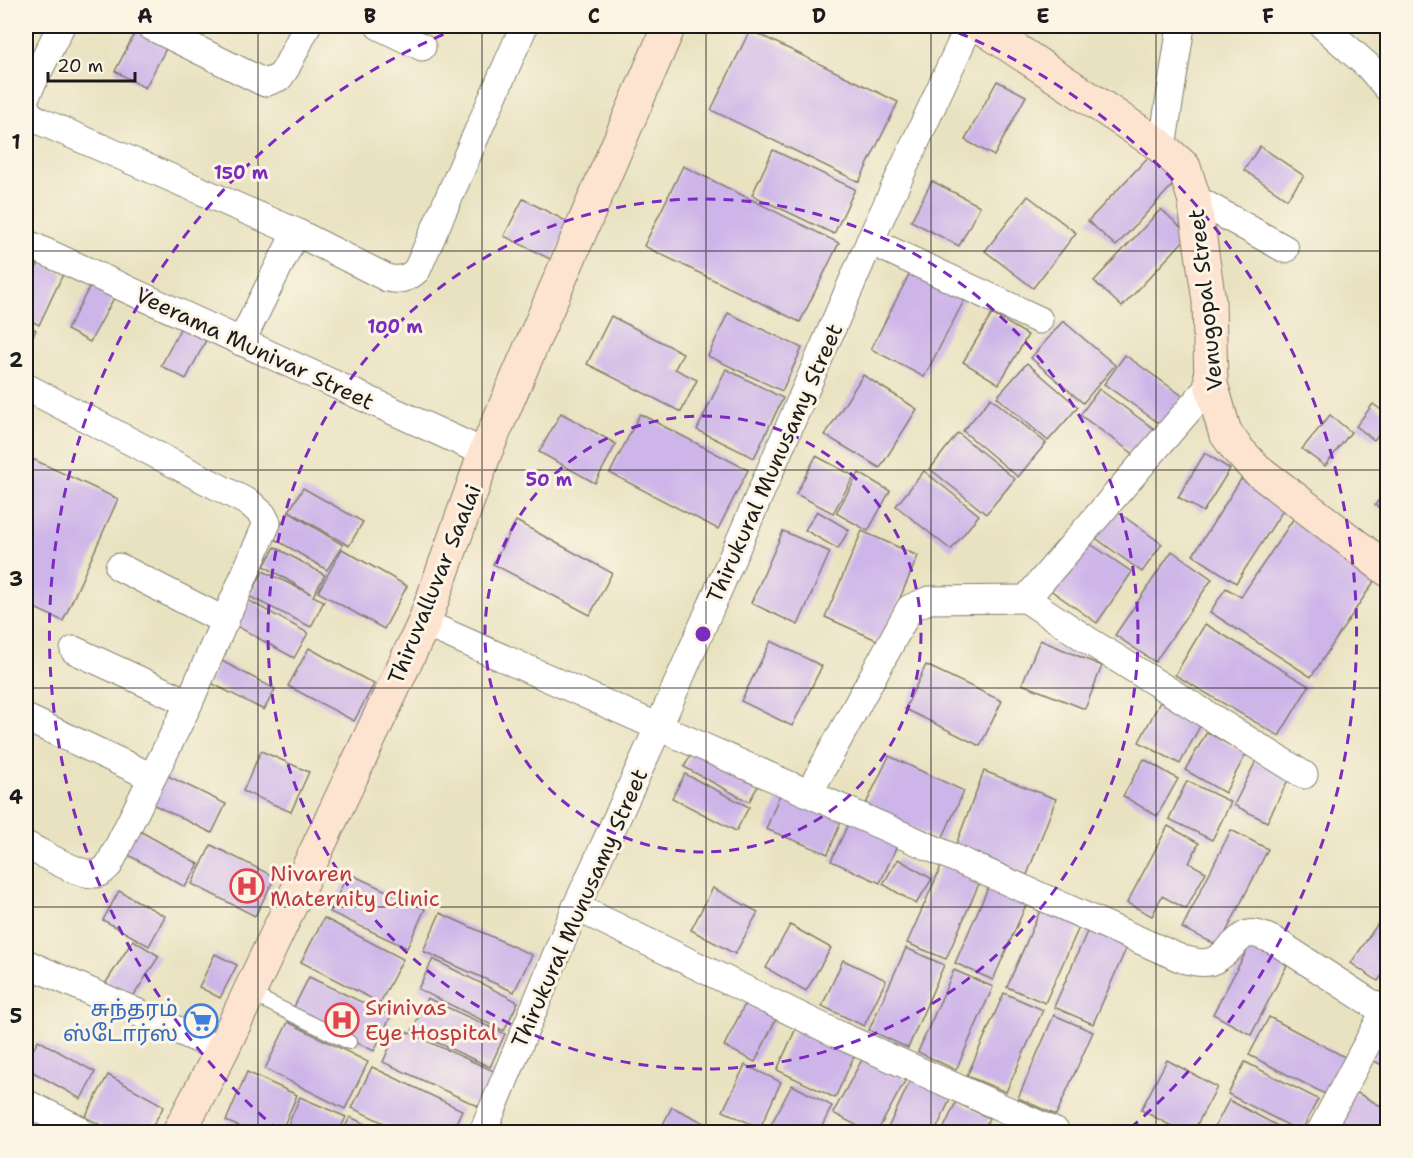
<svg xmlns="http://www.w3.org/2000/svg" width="1413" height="1158" viewBox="0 0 1413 1158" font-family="'Shantell Sans','Noto Sans Tamil',sans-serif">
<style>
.building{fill:#ceb5e9}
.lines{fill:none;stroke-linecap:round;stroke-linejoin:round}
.lane-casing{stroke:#827f6e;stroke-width:16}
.street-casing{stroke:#827f6e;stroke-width:29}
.secondary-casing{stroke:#827f6e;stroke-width:35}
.lane{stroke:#fff;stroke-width:14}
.street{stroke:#fff;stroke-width:27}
.secondary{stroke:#fde4d0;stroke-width:33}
.grid{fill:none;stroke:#1c1c1c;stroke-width:1.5;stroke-opacity:0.55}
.ring{fill:none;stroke:#7b2cbf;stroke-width:3;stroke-dasharray:10 8}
.labels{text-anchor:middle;stroke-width:6;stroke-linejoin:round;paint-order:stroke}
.street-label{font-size:22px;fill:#1c1c1c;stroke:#fcf5e5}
.health-label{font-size:22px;fill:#be3a42;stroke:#fcf5e5;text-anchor:start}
.shop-label{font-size:22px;fill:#366cbe;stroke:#fcf5e5;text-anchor:end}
.centre{fill:#7b2cbf;stroke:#fcf5e5;stroke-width:3}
.ring-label{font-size:18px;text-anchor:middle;font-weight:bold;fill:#7b2cbf;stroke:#fcf5e5;stroke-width:6;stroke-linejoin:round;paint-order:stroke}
.neatline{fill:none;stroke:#1c1c1c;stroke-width:2}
.grid-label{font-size:20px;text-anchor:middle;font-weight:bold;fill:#1c1c1c}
</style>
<rect width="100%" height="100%" fill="#fcf5e5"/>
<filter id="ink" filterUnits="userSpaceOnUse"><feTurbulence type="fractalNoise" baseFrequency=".0167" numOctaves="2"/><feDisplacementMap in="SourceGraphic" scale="12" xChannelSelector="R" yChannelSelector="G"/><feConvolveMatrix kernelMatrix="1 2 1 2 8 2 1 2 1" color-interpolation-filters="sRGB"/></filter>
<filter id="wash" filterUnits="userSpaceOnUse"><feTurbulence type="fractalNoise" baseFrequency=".008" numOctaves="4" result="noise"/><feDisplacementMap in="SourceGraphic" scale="24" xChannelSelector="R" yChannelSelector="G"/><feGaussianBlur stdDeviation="1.35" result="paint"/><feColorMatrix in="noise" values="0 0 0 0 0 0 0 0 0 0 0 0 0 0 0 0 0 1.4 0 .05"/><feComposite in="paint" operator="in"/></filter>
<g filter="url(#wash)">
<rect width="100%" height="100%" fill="#e9e2c1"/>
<g id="blocks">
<g class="building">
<path d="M138 27 169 43 145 88 115 71Z"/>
<path d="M750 30 898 102 859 182 711 110Z"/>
<path d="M997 81 1026 96 994 156 965 140Z"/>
<path d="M1260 146 1304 176 1287 199 1244 170Z"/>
<path d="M773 150 855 189 834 234 752 195Z"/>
<path d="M1154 151 1181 176 1116 246 1088 221Z"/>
<path d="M683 166 839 243 800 322 644 246Z"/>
<path d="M932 181 980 206 959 246 911 221Z"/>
<path d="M1028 196 1076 233 1033 288 985 251Z"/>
<path d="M523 199 570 223 552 260 504 236Z"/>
<path d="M1161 209 1189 235 1122 307 1094 281Z"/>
<path d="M39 262 63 274 39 325 26 318V290Z"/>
<path d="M914 265 968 293 924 377 871 349Z"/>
<path d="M91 284 115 296 90 342 67 330Z"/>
<path d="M728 313 802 348 782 391 708 356Z"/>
<path d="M992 314 1028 335 999 384 963 362Z"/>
<path d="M611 316 683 353 675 369 697 380 681 412 587 364Z"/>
<path d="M1063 321 1115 365 1083 403 1031 358Z"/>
<path d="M26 324 36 330 26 350Z"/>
<path d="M181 327 206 340 186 379 161 366Z"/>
<path d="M1125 355 1184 397 1163 426 1104 384Z"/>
<path d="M1027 363 1078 407 1048 441 997 397Z"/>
<path d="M726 369 783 398 754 458 697 430Z"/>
<path d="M863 375 917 409 880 468 825 435Z"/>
<path d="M1099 389 1161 434 1142 460 1080 415Z"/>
<path d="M991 398 1046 443 1018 477 963 431Z"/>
<path d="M1373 404 1388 415V423L1374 440 1356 426Z"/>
<path d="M561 413 616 444 595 483 539 452Z"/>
<path d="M640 414 748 470 718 529 610 473Z"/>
<path d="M1330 415 1351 432 1325 466 1302 449Z"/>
<path d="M958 433 1015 479 986 514 930 469Z"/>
<path d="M1205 453 1230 469 1203 512 1178 497Z"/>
<path d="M26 456 118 499 63 621 26 604Z"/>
<path d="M816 456 854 476 833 513 796 494Z"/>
<path d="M924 471 979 515 951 550 896 506Z"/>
<path d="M859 473 890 491 868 531 836 513Z"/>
<path d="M1241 479 1285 507 1236 583 1193 555Z"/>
<path d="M303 488 363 522 349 546 289 511Z"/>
<path d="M1388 488V514L1375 505Z"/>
<path d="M1112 508 1162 544 1142 572 1093 536Z"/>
<path d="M817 511 849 530 838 549 805 530Z"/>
<path d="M289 512 343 545 327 570 273 538Z"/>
<path d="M1296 515 1381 571 1311 677 1210 612 1226 588 1241 597Z"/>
<path d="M516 521 612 573 590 615 493 564Z"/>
<path d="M783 531 830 552 798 625 751 603Z"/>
<path d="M862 531 918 556 881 642 825 617Z"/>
<path d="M1083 539 1132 572 1097 623 1049 589Z"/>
<path d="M275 547 325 575 313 596 324 601 311 627 250 597 263 571 311 594 264 566Z"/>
<path d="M342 549 407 586 384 629 318 592Z"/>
<path d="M1172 551 1212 579 1155 662 1115 635Z"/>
<path d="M246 599 308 633 294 658 233 624Z"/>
<path d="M1205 624 1309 686 1279 736 1175 675Z"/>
<path d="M1040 640 1102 666 1085 709 1022 684Z"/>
<path d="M771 641 822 666 792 726 741 701Z"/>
<path d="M309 648 374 684 354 721 288 686Z"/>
<path d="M220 660 275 689 264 710 209 682Z"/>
<path d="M926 665 1002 701 980 746 905 709Z"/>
<path d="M1160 702 1201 724 1180 764 1139 742Z"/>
<path d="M1207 732 1246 754 1225 793 1185 770Z"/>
<path d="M695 748 760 782 749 802 684 767Z"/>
<path d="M261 751 309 772 291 812 243 791Z"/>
<path d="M889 756 964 791 941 841 865 806Z"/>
<path d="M1258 757 1291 774 1267 822 1234 805Z"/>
<path d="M1144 759 1178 779 1157 816 1123 796Z"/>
<path d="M984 771 1056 799 1027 875 955 847Z"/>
<path d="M164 774 226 804 212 833 150 803Z"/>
<path d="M685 774 749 807 736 831 672 798Z"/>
<path d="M1187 781 1231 802 1212 840 1169 819Z"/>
<path d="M782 789 844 814 828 854 766 829Z"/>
<path d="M852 816 900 839 880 883 831 861Z"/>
<path d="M1168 826 1199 843 1189 863 1206 872 1186 909 1162 896 1152 916 1127 903Z"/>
<path d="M136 829 199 864 185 887 123 852Z"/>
<path d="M1231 830 1268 849 1219 946 1182 928Z"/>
<path d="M211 845 275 877 255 916 192 884Z"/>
<path d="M898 859 932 879 916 904 883 884Z"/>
<path d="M944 860 982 877 946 959 907 943Z"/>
<path d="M348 873 425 909 407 948 330 912Z"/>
<path d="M991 881 1029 898 993 980 955 963Z"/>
<path d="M713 888 758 912 735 954 691 930Z"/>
<path d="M119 891 165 916 149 946 103 920Z"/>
<path d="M1043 904 1082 921 1045 1003 1007 987Z"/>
<path d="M1388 909V967L1378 981 1351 963Z"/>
<path d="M440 913 532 955 514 992 423 951Z"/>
<path d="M324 918 403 959 380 1003 301 962Z"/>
<path d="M790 925 831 948 806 991 766 968Z"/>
<path d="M1090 925 1129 942 1093 1024 1054 1007Z"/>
<path d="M133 940 159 956 131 1000 105 984Z"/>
<path d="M1252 941 1289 961 1251 1035 1213 1014Z"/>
<path d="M906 948 944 965 908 1048 869 1030Z"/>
<path d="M215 954 237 965 220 998 199 987Z"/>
<path d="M433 959 518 1002 504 1031 418 989Z"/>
<path d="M843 960 886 980 864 1026 822 1006Z"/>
<path d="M954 970 993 987 956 1070 918 1052Z"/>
<path d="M309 977 391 1016 374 1051 292 1011Z"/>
<path d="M1004 993 1043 1010 1006 1092 967 1076Z"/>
<path d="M427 998 505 1034 490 1067 412 1031Z"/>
<path d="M747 1000 778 1015 755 1062 724 1046Z"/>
<path d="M1054 1015 1093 1032 1056 1115 1018 1098Z"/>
<path d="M1269 1017 1345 1057 1325 1094 1249 1055Z"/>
<path d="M288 1022 368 1062 345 1109 265 1069Z"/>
<path d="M1388 1025V1068L1370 1059Z"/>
<path d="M797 1026 855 1054 835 1098 777 1070Z"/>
<path d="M398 1028 496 1072 480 1107 383 1062Z"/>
<path d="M38 1040 95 1072 81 1099 26 1068V1064Z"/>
<path d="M864 1056 906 1079 877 1132H869L833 1113Z"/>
<path d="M1167 1060 1217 1087 1193 1132H1183L1141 1110Z"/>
<path d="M1245 1062 1318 1099 1301 1132 1228 1094Z"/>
<path d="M745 1065 781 1082 760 1128 723 1111Z"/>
<path d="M372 1067 462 1110 452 1132H403L352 1108Z"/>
<path d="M247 1072 297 1095 281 1132H251L226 1121Z"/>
<path d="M108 1075 164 1106 149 1132H114L85 1117Z"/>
<path d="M913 1075 953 1093 935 1132H886Z"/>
<path d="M792 1085 832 1106 819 1132H767Z"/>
<path d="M1354 1091 1388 1110V1132H1331Z"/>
<path d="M300 1097 346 1117 339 1132H285Z"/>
<path d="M1229 1100 1289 1132H1212Z"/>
<path d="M956 1102 989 1118 983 1132H942Z"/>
<path d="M672 1107 711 1126 707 1132H659Z"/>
<path d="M350 1117 383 1132H343Z"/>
</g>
</g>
</g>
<g filter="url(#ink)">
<use href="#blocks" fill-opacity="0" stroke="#827f6e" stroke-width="1.5"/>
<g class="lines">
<defs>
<path id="lane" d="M249 993 349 1042"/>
<g id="street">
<path d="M150 26 265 83 280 77 286 68 307 26"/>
<path d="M379 26 422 47"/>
<path d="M1323 26 1369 67 1388 89"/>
<path d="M26 96 61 26"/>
<path d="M26 108 30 115 40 121 296 232 387 278C399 281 408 279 417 270L524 26"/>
<path d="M1162 148 1181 26"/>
<path d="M1194 198 1285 249"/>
<path d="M870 241 1039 320"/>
<path d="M26 243 485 453"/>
<path d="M241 342 296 232"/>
<path d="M1211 384 1026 599 1089 641 1304 775"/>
<path d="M26 387 251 504 263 515 267 523 189 703 74 650"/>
<path d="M119 567 225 621"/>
<path d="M424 623 1182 959C1207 966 1215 964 1233 945 1236 942 1243 935 1248 934 1257 932 1268 938 1275 941L1388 1014"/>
<path d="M26 718 152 777"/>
<path d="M809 793 910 608 929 600 1026 599"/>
<path d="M26 845C42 853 76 874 93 874 100 875 105 869 109 865L189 703"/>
<path d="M576 907 837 1034 1056 1132"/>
<path d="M26 963 222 1050"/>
<path d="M26 1103 77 1128"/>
<path d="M483 1132 576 907 659 726 870 241 969 26"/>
<path d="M1320 1132 1384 1012"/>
</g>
<g id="secondary">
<path d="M980 26 1158 144 1184 167 1194 198 1209 301 1211 384 1225 432 1237 449 1256 469 1388 570"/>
<path d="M179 1132 222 1050 424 623 485 453 669 26"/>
</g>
</defs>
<use href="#lane" class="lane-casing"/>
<use href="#street" class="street-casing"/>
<use href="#secondary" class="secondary-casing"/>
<use href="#lane" class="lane"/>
<use href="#street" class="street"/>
<use href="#secondary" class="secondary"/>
</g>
</g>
<path class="grid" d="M258 26V1132M482 26V1132M706 26V1132M931 26V1132M1156 26V1132M26 251H1388M26 470H1388M26 688H1388M26 907H1388"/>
<g class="ring">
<circle cx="703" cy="634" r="218"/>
<circle cx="703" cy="634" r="435"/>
<path d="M279 1131A653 653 0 0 1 464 26M942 26A653 653 0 0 1 1127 1131"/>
</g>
<defs>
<symbol id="hospital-ring" viewBox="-11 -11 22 22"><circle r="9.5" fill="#fcf5e5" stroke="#e0444e" stroke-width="1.5"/><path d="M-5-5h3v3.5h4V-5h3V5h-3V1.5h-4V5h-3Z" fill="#e0444e"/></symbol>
<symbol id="supermarket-ring" viewBox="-11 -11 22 22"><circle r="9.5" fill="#fcf5e5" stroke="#3f7fe0" stroke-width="1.5"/><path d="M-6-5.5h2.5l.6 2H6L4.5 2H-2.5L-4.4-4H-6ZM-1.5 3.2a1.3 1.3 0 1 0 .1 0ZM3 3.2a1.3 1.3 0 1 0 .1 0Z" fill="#3f7fe0"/></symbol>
</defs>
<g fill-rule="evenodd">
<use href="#hospital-ring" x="228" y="867" width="38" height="38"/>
<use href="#hospital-ring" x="323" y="1001" width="38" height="38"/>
<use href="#supermarket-ring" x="182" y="1002" width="38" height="38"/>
</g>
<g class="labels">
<g class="street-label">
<text transform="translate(1205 300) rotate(-96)" y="8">Venugopal Street</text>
<text transform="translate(255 348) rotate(25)" y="8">Veerama Munivar Street</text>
<text transform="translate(774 463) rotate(-66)" y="8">Thirukural Munusamy Street</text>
<text transform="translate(434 584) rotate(-68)" y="8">Thiruvalluvar Saalai</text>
<text transform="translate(579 908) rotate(-66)" y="8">Thirukural Munusamy Street</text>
</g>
<g class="health-label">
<text x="270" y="881">Nivaren<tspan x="270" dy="25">Maternity Clinic</tspan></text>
<text x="365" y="1015">Srinivas<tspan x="365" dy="25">Eye Hospital</tspan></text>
</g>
<g class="shop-label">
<text x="178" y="1016">சுந்தரம்<tspan x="178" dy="25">ஸ்டோர்ஸ்</tspan></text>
</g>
</g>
<circle cx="703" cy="634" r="9" class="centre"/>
<g class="ring-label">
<text x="241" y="179">150 m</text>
<text x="395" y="333">100 m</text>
<text x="549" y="486">50 m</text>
</g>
<rect width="1413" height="1158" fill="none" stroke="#fcf5e5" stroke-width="66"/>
<path d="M48 72v9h87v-9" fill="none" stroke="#1c1c1c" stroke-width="3"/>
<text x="57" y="72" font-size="18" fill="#1c1c1c" stroke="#fcf5e5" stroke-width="4.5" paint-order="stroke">20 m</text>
<rect x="33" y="33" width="1347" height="1092" class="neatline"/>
<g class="grid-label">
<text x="145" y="23">A</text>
<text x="370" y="23">B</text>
<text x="594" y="23">C</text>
<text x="819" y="23">D</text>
<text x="1043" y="23">E</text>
<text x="1268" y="23">F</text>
<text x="16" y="149">1</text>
<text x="16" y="367">2</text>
<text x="16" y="586">3</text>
<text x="16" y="804">4</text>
<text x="16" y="1023">5</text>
</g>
</svg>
